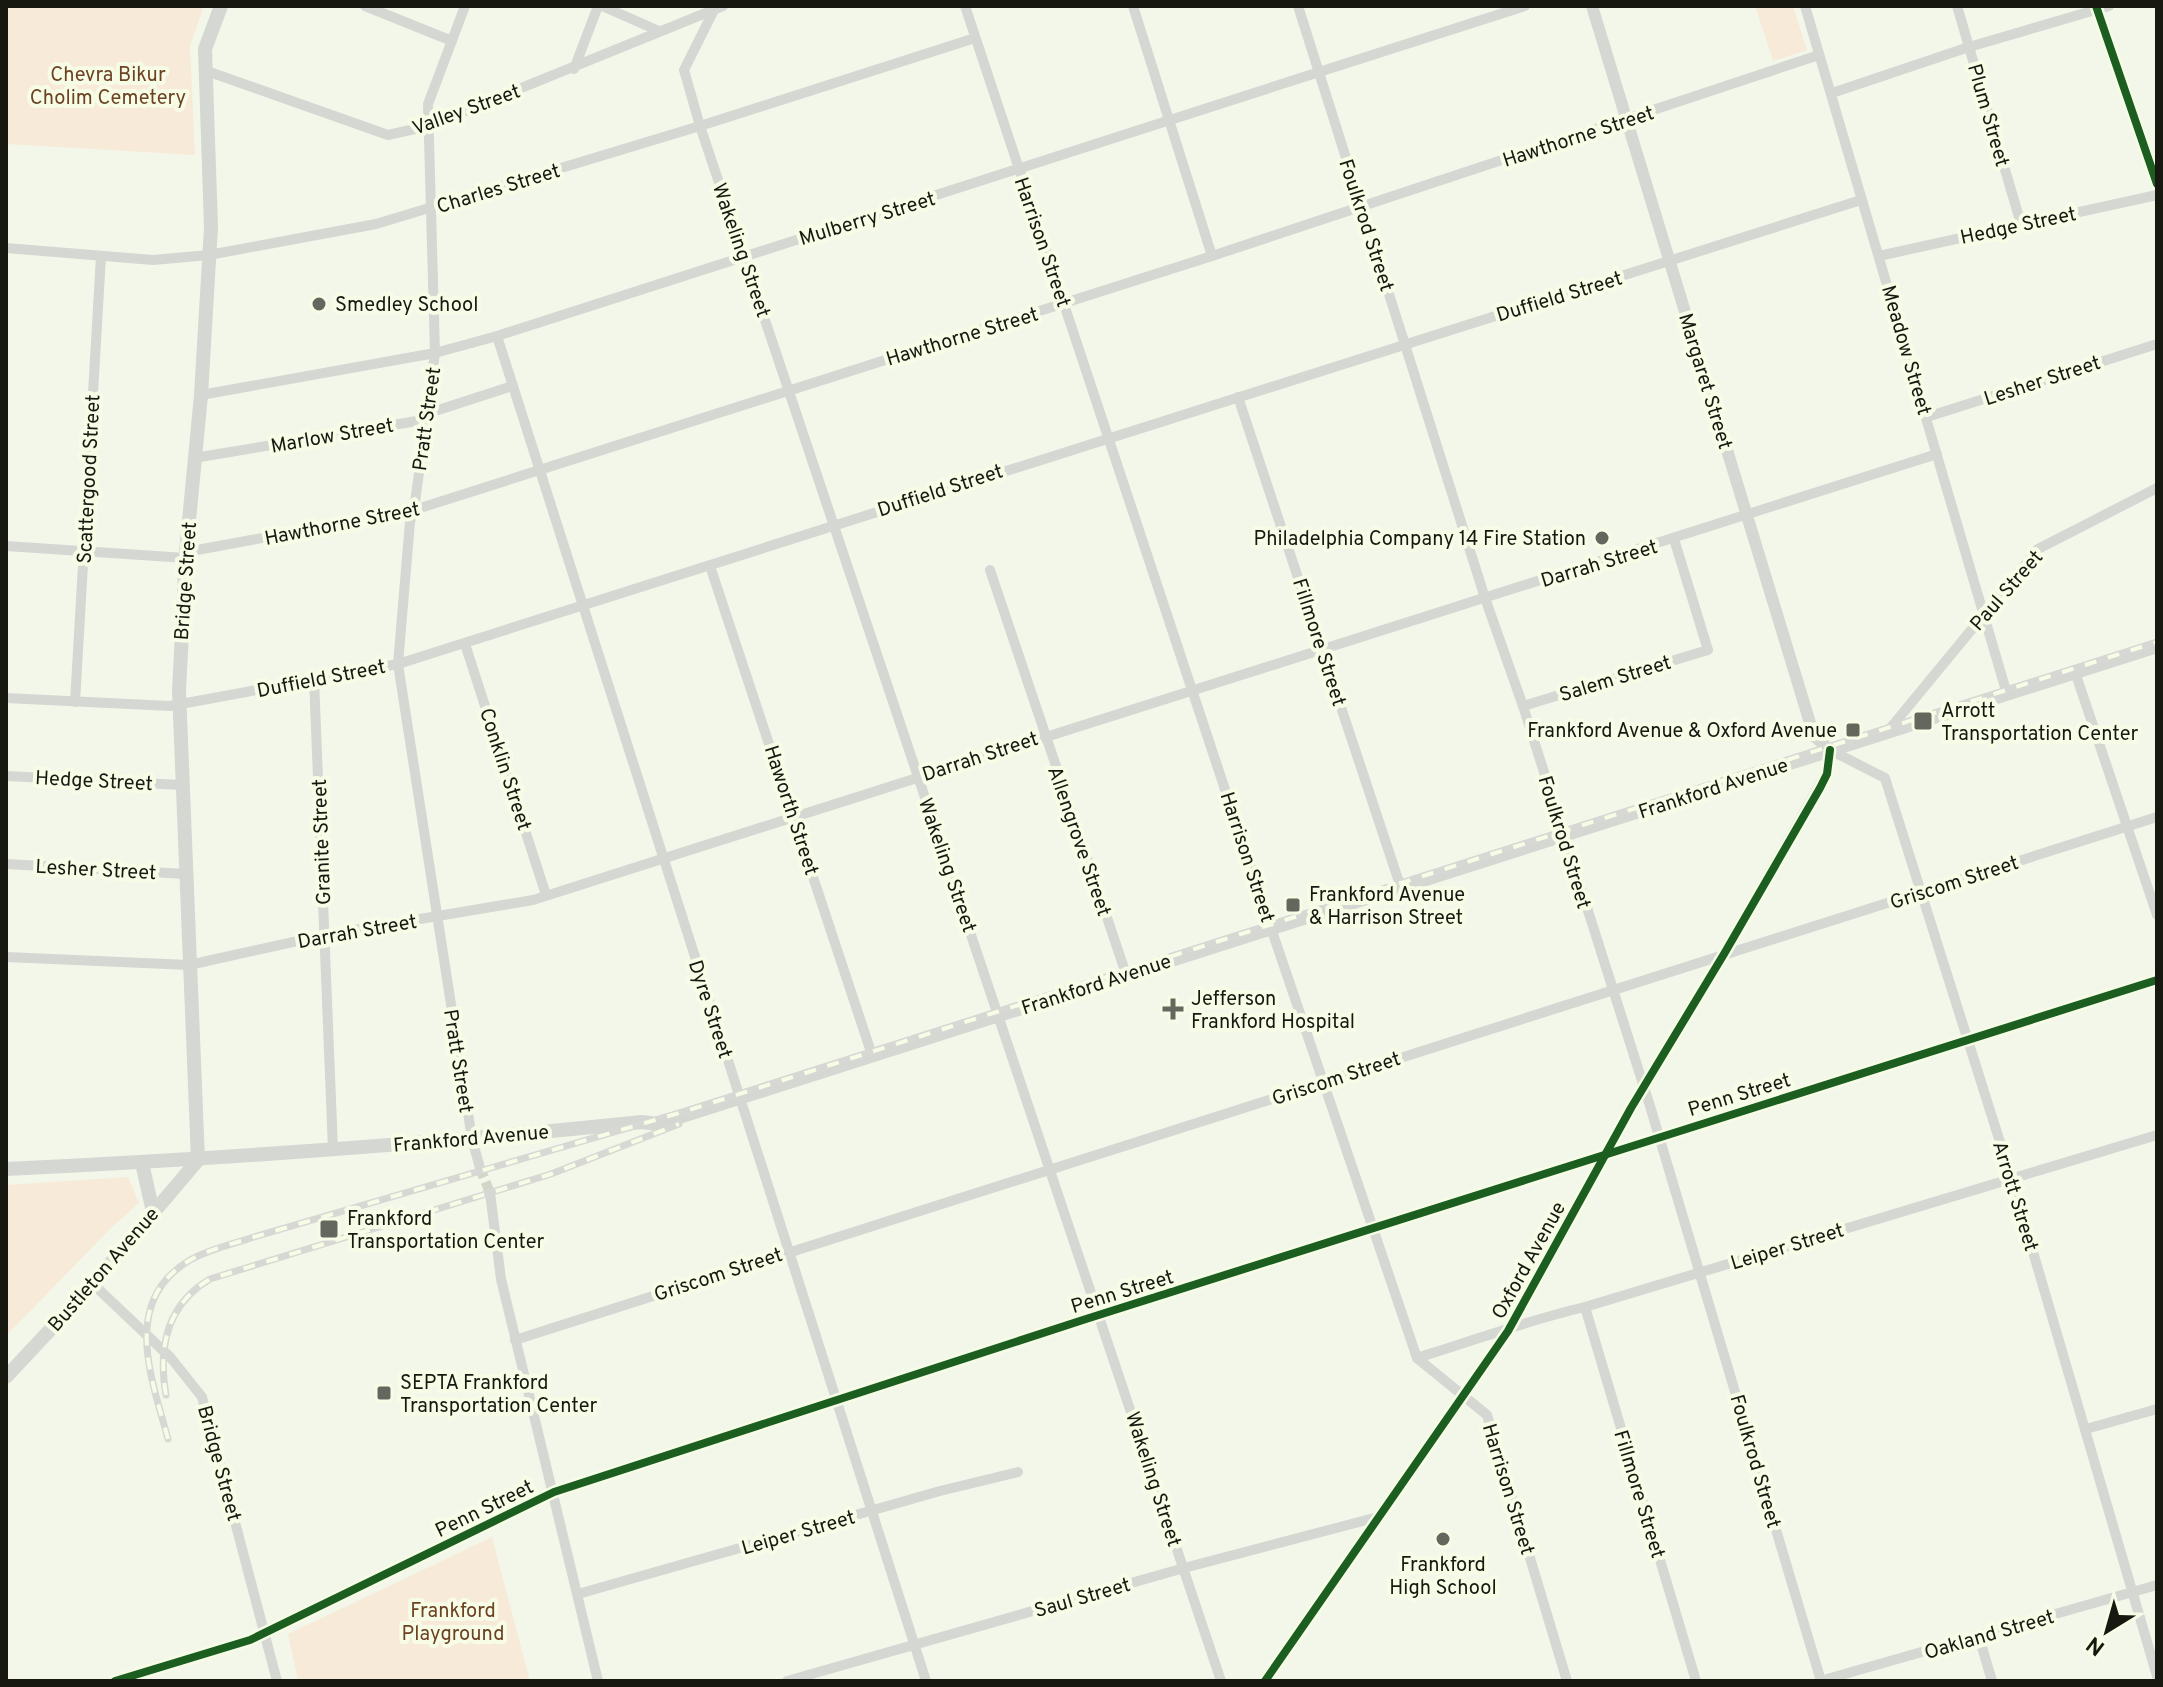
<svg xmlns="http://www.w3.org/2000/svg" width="2163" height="1687" viewBox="0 0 2163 1687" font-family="Overpass,sans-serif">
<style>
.green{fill:#f8ead8}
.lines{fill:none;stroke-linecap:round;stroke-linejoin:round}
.minor-tunnel{stroke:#d2d6c9;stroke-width:10;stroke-dasharray:10 5;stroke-linecap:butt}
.minor{stroke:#d5d7d3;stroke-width:10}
.tertiary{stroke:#d5d7d3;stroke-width:12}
.secondary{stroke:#d5d7d3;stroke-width:14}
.rail-casing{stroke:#d7d8d4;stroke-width:7}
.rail{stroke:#f6fce5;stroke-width:4;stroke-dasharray:12;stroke-linecap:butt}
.cycleway-casing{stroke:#f6fce5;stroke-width:13}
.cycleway{stroke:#1b5e20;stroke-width:8}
.poi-dot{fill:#64675d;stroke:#f6fce5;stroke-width:3}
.labels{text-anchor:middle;stroke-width:8;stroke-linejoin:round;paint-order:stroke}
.park-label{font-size:20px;fill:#6c4222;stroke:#f6fce5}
.street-label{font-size:20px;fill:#171911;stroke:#f6fce5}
.poi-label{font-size:20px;fill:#171911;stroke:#f6fce5;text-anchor:start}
</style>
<rect width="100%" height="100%" fill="#f3f7ea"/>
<g class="green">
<path d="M6 6H204L190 46 195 155 6 144Z"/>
<path d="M1755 6H1793L1807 50 1773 61Z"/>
<path d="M128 1177 139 1203 111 1228 6 1336V1185Z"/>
<path d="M492 1537 530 1681H298L288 1634Z"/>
</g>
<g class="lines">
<path class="minor-tunnel" d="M480 1168 490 1193"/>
<g class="minor">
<path d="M365 6 452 41"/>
<path d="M465 6 428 104 435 353 414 510 410 522 398 664 400 677 472 1139 480 1168"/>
<path d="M602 6 659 31"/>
<path d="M716 6 684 70 700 126 1221 1681"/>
<path d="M965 6 1271 928 1417 1358 1487 1415 1567 1681"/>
<path d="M1133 6 1212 256"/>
<path d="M1298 6 1485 598 1523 706 1650 1106 1821 1681"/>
<path d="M1805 6 2007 694"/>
<path d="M1957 6 2021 224"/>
<path d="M574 69 598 6"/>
<path d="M204 70 388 135 428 126 723 6"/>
<path d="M1832 93 1969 47 2109 6"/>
<path d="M6 248 153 260 209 255 376 224 700 126 975 38"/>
<path d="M1879 256 2157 195"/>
<path d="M497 336 926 1681"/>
<path d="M201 395 435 353 497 336 1525 6"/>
<path d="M1238 397 1401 888"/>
<path d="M1927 417 2157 344"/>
<path d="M194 458 417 421 426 414 512 386"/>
<path d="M6 546 186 558"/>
<path d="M186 552 414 510 1212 256 1819 55"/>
<path d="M710 566 872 1055"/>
<path d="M990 570 1126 974"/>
<path d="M465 644 546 895"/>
<path d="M2075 672 2157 915"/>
<path d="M314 679 333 1149"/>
<path d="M6 698 170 706 398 664 1861 200"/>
<path d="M75 702 101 256"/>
<path d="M1523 706 1708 650 1674 539"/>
<path d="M1888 731 2038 549 2157 488"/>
<path d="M1830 750 1885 778 2012 1180 2157 1676"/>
<path d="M6 776 182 785"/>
<path d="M6 864 186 874"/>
<path d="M6 957 189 965 325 935 533 900 1937 454"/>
<path d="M490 1193 501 1279 598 1681"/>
<path d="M93 1284 171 1358 202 1397 277 1681"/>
<path d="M1585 1307 1696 1681"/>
<path d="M515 1340 2157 817"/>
<path d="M1417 1358C1473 1341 1528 1320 1585 1307L2157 1135"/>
<path d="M2086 1429 2157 1409"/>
<path d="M578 1594 940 1491 1018 1472"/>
<path d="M1979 1637 1992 1681"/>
<path d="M115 1681 250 1640 554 1492 1086 1319 2157 980"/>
<path d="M787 1681 1184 1568 1378 1517"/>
<path d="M1820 1681 2157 1585"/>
</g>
<g class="tertiary">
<path d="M2096 6 2157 184"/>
<path d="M1265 1681 1508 1331 1631 1108 1724 954 1827 774 1830 750 1814 736 1592 6"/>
</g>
<g class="secondary">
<path d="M198 1160 179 691 186 552 201 395 211 227 205 49 221 6"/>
<path d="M142 1163 153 1212"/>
<path d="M6 1169C218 1159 430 1144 642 1122L657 1124 2157 646"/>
<path d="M6 1377 93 1284 198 1160"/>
</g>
<defs>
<g id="rail">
<path d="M166 1395C158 1349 166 1305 210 1279L551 1174 679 1124"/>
<path d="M168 1439C152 1379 120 1301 190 1260 209 1249 233 1244 254 1237L686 1111 2157 642"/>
</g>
</defs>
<use href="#rail" class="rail-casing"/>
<use href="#rail" class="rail"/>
<defs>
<g id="cycleway">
<path d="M2096 6 2157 184"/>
<path d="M115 1681 250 1640 554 1492 1086 1319 2157 980"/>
<path d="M1265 1681 1508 1331 1631 1108 1724 954 1820 788 1827 774 1830 750"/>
</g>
</defs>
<use href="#cycleway" class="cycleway-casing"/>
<use href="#cycleway" class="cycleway"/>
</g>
<g class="poi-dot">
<circle cx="319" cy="304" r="8"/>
<circle cx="1602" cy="538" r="8"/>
<rect x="1913" y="711" width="20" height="20" rx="4"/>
<rect x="1845" y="722" width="16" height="16" rx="4"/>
<rect x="1285" y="897" width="16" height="16" rx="4"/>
<path d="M1169 997h8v8h8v8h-8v8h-8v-8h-8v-8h8z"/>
<rect x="319" y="1219" width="20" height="20" rx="4"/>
<rect x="376" y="1385" width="16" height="16" rx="4"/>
<circle cx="1443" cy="1539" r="8"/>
</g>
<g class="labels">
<g class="park-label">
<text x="108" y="81">Chevra Bikur<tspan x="108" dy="23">Cholim Cemetery</tspan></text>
<text x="453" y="1617">Frankford<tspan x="453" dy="23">Playground</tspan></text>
</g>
<g class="street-label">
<text transform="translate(466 109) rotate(-20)" y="7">Valley Street</text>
<text transform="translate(1989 115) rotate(74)" y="7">Plum Street</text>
<text transform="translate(1578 136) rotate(-18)" y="7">Hawthorne Street</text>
<text transform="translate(498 188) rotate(-17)" y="7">Charles Street</text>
<text transform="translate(867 218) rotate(-17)" y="7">Mulberry Street</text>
<text transform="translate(1367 225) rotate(72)" y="7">Foulkrod Street</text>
<text transform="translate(2018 225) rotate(-12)" y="7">Hedge Street</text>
<text transform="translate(1043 242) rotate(71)" y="7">Harrison Street</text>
<text transform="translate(742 250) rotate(71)" y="7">Wakeling Street</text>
<text transform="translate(1559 296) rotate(-17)" y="7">Duffield Street</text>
<text transform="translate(962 336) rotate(-17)" y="7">Hawthorne Street</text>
<text transform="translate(1907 350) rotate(74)" y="7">Meadow Street</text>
<text transform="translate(2042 380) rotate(-18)" y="7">Lesher Street</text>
<text transform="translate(1706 381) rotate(73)" y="7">Margaret Street</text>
<text transform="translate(426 419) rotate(-82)" y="7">Pratt Street</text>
<text transform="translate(332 435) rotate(-10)" y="7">Marlow Street</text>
<text transform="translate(88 479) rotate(-87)" y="7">Scattergood Street</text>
<text transform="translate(940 490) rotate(-18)" y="7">Duffield Street</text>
<text transform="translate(342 523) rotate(-11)" y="7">Hawthorne Street</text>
<text transform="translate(1599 563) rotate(-17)" y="7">Darrah Street</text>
<text transform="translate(185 581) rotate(-86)" y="7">Bridge Street</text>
<text transform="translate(2006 590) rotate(-49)" y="7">Paul Street</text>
<text transform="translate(1320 642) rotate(72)" y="7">Fillmore Street</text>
<text transform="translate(321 678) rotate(-11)" y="7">Duffield Street</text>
<text transform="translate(1615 678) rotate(-17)" y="7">Salem Street</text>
<text transform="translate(980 756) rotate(-18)" y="7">Darrah Street</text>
<text transform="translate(506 769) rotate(72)" y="7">Conklin Street</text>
<text transform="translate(94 780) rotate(3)" y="7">Hedge Street</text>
<text transform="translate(1713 788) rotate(-18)" y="7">Frankford Avenue</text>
<text transform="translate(792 810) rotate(72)" y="7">Haworth Street</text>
<text transform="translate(1080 841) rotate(71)" y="7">Allengrove Street</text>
<text transform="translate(321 842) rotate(-92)" y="7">Granite Street</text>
<text transform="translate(1565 842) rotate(73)" y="7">Foulkrod Street</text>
<text transform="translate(1248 857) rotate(72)" y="7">Harrison Street</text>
<text transform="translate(948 865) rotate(71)" y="7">Wakeling Street</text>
<text transform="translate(96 869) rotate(3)" y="7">Lesher Street</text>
<text transform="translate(1954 882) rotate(-18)" y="7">Griscom Street</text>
<text transform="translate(357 931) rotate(-10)" y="7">Darrah Street</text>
<text transform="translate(1096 984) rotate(-18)" y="7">Frankford Avenue</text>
<text transform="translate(711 1009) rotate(72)" y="7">Dyre Street</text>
<text transform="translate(459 1061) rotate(81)" y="7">Pratt Street</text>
<text transform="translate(1336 1078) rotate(-18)" y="7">Griscom Street</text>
<text transform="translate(1739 1094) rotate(-17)" y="7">Penn Street</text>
<text transform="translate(471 1138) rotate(-5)" y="7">Frankford Avenue</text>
<text transform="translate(2016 1196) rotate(73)" y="7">Arrott Street</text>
<text transform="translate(1787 1246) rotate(-17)" y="7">Leiper Street</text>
<text transform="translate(1528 1260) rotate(-61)" y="7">Oxford Avenue</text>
<text transform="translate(103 1269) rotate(-49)" y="7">Bustleton Avenue</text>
<text transform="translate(718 1274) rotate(-18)" y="7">Griscom Street</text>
<text transform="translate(1122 1291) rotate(-17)" y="7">Penn Street</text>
<text transform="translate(1756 1461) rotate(74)" y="7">Foulkrod Street</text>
<text transform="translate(220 1463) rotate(75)" y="7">Bridge Street</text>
<text transform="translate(1154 1479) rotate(72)" y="7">Wakeling Street</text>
<text transform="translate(1509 1489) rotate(73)" y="7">Harrison Street</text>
<text transform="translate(1640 1494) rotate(73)" y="7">Fillmore Street</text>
<text transform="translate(484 1508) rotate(-26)" y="7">Penn Street</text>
<text transform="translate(798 1532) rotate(-16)" y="7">Leiper Street</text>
<text transform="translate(1082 1597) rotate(-16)" y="7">Saul Street</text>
<text transform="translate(1989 1634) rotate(-16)" y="7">Oakland Street</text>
</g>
<g class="poi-label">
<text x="335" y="311">Smedley School</text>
<text x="1586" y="545" text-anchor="end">Philadelphia Company 14 Fire Station</text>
<text x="1941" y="717">Arrott<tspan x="1941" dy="23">Transportation Center</tspan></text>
<text x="1837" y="737" text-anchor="end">Frankford Avenue &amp; Oxford Avenue</text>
<text x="1309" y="901">Frankford Avenue<tspan x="1309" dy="23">&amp; Harrison Street</tspan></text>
<text x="1191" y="1005">Jefferson<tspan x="1191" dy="23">Frankford Hospital</tspan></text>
<text x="347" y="1225">Frankford<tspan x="347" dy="23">Transportation Center</tspan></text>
<text x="400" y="1389">SEPTA Frankford<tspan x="400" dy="23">Transportation Center</tspan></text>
<text x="1443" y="1571" text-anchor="middle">Frankford<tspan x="1443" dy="23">High School</tspan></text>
</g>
</g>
<rect width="2163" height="1687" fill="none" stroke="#171911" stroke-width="16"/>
<g transform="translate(2107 1631) rotate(217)" stroke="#f6fce5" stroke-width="6" paint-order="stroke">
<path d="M0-6L14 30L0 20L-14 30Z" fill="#171911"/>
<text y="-12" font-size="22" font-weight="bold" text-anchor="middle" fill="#171911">N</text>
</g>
</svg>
